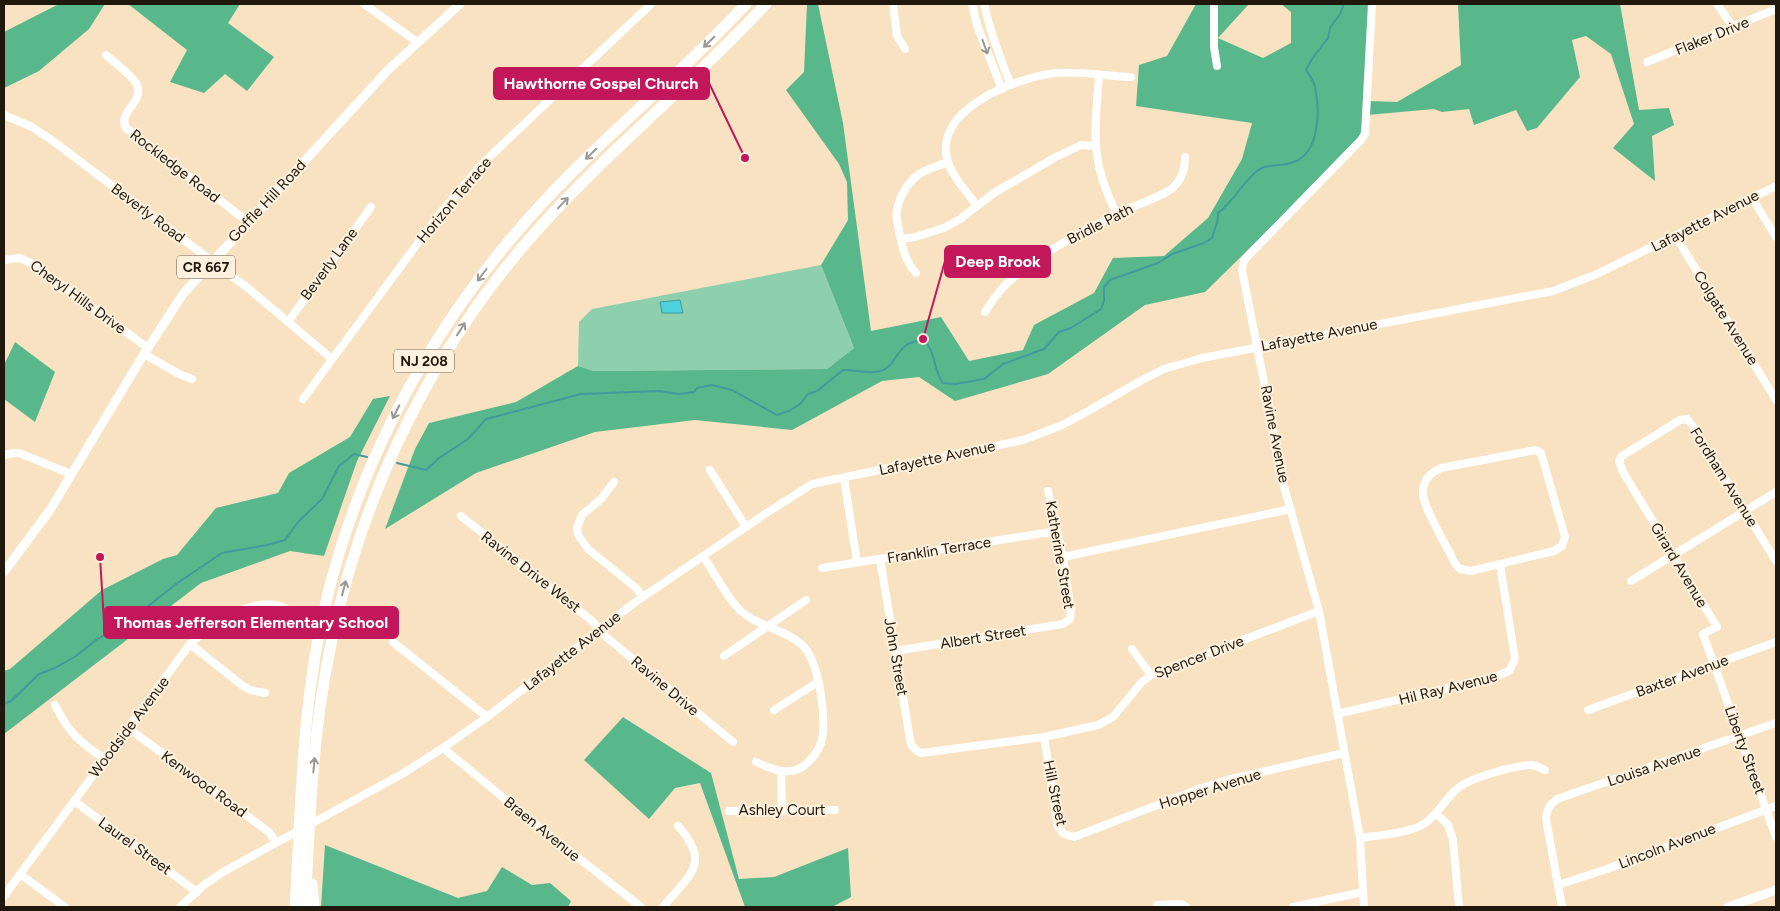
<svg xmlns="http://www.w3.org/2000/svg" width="1780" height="911" viewBox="0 0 1780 911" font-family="Figtree,sans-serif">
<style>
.green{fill:#8ecfae}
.forest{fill:#58b88c}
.water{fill:#4fd2db;stroke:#419a9d}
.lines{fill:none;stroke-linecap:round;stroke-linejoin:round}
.stream{stroke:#419a9d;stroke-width:2}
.minor{stroke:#fff;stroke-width:8}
.major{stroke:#fff;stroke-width:9}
.highway{stroke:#fff;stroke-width:11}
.oneway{stroke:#9b9792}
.labels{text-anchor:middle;stroke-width:4;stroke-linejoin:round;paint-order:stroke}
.shield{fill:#fef1dd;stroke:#63594b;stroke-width:1}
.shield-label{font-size:14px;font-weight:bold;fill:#20180d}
.street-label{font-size:15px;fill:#20180d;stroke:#fef1dd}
.leader{fill:none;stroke:#c2185b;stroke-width:2}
.callout-dot{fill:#c2185b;stroke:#fef1dd;stroke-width:2}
.callout{fill:#c2185b;stroke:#c2185b;stroke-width:2}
.callout-label{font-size:16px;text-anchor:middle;font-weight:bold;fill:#fff}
</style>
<rect width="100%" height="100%" fill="#f8e2c2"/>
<path class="green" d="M821 265 854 348 827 369 594 371 578 366 579 322 592 309Z"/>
<g class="forest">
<path d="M59 4H105L89 29 39 71 4 88V32Z"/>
<path d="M128 4H240L228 23 274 57 247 91 225 74 204 93 170 82 187 50Z"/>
<path d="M807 4H818L843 123 871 331 941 317 969 361 1023 350 1034 325 1094 293 1113 258 1164 256 1208 218 1242 159 1252 123 1136 106 1139 65 1167 56 1196 4H1249L1218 38 1263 58 1291 43V12L1281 4H1370L1368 101 1397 102 1461 65 1458 4H1620L1639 110 1669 108 1674 125 1652 136 1655 181 1613 148 1634 124 1611 54 1586 36 1572 40 1580 77 1537 128 1527 131 1516 110 1474 125 1469 109 1442 112 1434 109 1367 115 1357 143 1205 292 1145 305 1048 374 955 401 919 377 882 381 792 430 695 420 595 432 476 473 385 529 415 449 429 423 516 402 578 366 594 371 827 369 854 348 821 265 848 220 847 182 839 164 786 90 804 72Z"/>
<path d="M15 342 55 372 35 422 4 399V365Z"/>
<path d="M390 396 357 461 324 556 290 551 201 583 4 734V671L10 669 102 590 163 559 177 555 216 508 278 493 289 473 350 437 373 399Z"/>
<path d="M623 717 711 773 739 879 774 877 848 848 851 897 832 907H745L700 783 675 788 649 819 584 760Z"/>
<path d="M325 845 458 898 487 891 502 867 532 885 550 883 571 901 568 907H321Z"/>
</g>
<path class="water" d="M680 300 683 313H662L660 302Z"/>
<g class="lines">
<g class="stream">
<path d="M397 463 426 470 439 458 468 439 486 419 581 394 659 391 679 394 694 392 697 388 712 385 732 390 777 415 789 411 800 404 808 394 817 391 843 370C853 370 865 373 875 372 895 370 894 352 908 344 912 342 918 341 923 339 936 351 933 370 943 383L956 384 984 379 1003 364 1044 349 1059 332 1071 328 1101 309 1104 301V287L1110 280 1158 263 1172 254 1204 243 1212 238C1214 229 1219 222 1218 213 1234 201 1242 183 1257 171 1267 163 1282 167 1294 162 1320 152 1320 110 1315 87 1314 81 1309 75 1306 70L1312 59 1328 38 1330 28 1340 14 1344 4"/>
<path d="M4 704 11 701 39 674 55 668 76 656 96 640 138 614 176 584 222 553 267 545 285 540 298 522 322 499 339 466 354 454 367 457"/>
</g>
<g class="minor">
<path d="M364 4 417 42"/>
<path d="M893 4 897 36 905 49"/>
<path d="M972 4 978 28 1002 89"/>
<path d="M984 4C990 32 1000 58 1011 85"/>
<path d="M1214 4V47L1217 66"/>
<path d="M1717 4 1733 27"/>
<path d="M106 55C114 62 133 76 137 85 144 103 117 112 126 128L248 222"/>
<path d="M1647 62 1776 9"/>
<path d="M1099 75C1095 132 1089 161 1117 214"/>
<path d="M4 115 32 127 53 141 249 289 332 359"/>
<path d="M1752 198 1776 237"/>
<path d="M977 206C968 193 953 178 948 162 931 110 1017 77 1056 73 1080 71 1107 76 1131 77"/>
<path d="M1676 237 1776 400"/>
<path d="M901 239 915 237 944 228 960 219 994 193 1054 158 1081 145 1095 146"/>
<path d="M4 260 20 258 31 263 148 348"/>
<path d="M916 273C902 258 901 239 897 220 894 205 906 184 918 175 926 169 939 166 948 162"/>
<path d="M985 312C993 299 1002 287 1014 277 1044 251 1082 231 1118 214 1134 205 1154 200 1170 190 1181 182 1185 170 1185 157"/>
<path d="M288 322 371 207"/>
<path d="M144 354 179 374 192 379"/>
<path d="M303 399 440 213 483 163 651 4"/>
<path d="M1536 450 1541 453 1565 537 1562 546 1554 551 1471 571 1460 569 1456 565C1449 552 1442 539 1436 527 1425 505 1411 482 1441 468Z"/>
<path d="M4 455 14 453H19L71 474"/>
<path d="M710 470 746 527"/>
<path d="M844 478 857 562"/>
<path d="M614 482 601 499 582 515 577 528 578 535 588 549 636 588 643 597"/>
<path d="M461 516 591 620 605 636 733 742"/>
<path d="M703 556C714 572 724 592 737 607 753 626 784 628 802 645 819 660 828 722 821 743 818 751 812 759 806 764 791 778 771 769 756 762"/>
<path d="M1063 557 1291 509"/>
<path d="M880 559 911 745 917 751 921 753 1044 737 1098 725 1113 717 1141 683 1151 675 1319 611"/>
<path d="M1776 561 1692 425 1687 419 1680 420 1622 456 1619 461 1623 472 1717 627 1703 634 1776 837"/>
<path d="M822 568 1057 531"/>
<path d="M1631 581 1776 492"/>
<path d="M393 642 487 717"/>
<path d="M190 644 243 686 250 690 265 693"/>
<path d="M1132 649 1151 675"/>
<path d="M895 651 1063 624 1070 619 1071 610 1063 557 1048 491"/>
<path d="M724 656 806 600"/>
<path d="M55 705C69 733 79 742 105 759"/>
<path d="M774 710 818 682"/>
<path d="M1588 710 1776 642"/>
<path d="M1337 714 1495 677 1509 671 1515 659 1500 564"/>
<path d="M128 728 269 832 276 842"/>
<path d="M1044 737 1058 827 1064 834 1074 837 1199 789 1227 780 1344 753"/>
<path d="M443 748 539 827 641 907"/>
<path d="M781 771 782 810"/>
<path d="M74 801 197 892"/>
<path d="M729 811 835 810"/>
<path d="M1436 813 1448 825 1453 840 1459 907"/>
<path d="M1360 838C1379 835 1403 834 1420 826 1437 818 1444 799 1458 788 1472 777 1513 766 1531 765 1536 765 1540 768 1545 770"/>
<path d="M20 874 65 907"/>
<path d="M1558 885 1607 869 1776 806"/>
<path d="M4 896 190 644C214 623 253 595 285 608"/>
<path d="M1157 905 1181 904 1186 907"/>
<path d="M180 907 204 885 223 872 402 774 443 748 487 717 634 603 765 514 812 484 1023 440 1060 426 1081 415 1142 380 1164 369 1202 358 1553 291 1597 274 1776 186"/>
<path d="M663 907C689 875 712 864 678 826"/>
<path d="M1293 907 1363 892"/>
<path d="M1364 907 1360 838 1319 611 1280 472 1271 418 1242 270 1244 261 1246 258 1361 140 1365 134 1372 4"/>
<path d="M1562 907 1546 819C1546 810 1550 804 1557 799L1776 723"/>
</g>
<g class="major">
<path d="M4 572 50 510 144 354 183 294 388 70 460 4"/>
<path d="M1728 907 1776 890"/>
</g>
<g class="highway">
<path d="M312 884 314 907"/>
<path d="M295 907C300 830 301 752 312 676 336 506 415 346 528 219 596 142 677 79 746 4"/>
<path d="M305 907C309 839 311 769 321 701 346 526 421 359 540 227 611 148 694 82 766 4"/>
</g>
</g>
<defs><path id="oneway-shaft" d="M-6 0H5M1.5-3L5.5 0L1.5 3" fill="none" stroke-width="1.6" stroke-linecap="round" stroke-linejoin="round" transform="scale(1.25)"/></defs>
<g class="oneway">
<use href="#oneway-shaft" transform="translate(709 42) rotate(136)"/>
<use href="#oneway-shaft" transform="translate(985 47) rotate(70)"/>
<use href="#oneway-shaft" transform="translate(591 154) rotate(136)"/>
<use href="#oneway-shaft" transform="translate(563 203) rotate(-46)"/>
<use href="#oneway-shaft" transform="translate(482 275) rotate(127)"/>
<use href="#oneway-shaft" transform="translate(461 329) rotate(-57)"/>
<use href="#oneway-shaft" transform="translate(396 412) rotate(117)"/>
<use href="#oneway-shaft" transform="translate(344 588) rotate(-75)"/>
<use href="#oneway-shaft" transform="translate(314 765) rotate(-85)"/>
</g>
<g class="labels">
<g class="shield">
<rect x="177" y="255.5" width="58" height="23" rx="4"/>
<rect x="394" y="349.5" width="60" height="23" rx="4"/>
</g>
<g class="shield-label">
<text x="206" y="272">CR 667</text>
<text x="424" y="366">NJ 208</text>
</g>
<g class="street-label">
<text transform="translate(1712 36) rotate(-22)" y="5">Flaker Drive</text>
<text transform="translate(175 166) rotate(38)" y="5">Rockledge Road</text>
<text transform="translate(454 200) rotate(-50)" y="5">Horizon Terrace</text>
<text transform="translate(267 201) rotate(-47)" y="5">Goffle Hill Road</text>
<text transform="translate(148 213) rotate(37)" y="5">Beverly Road</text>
<text transform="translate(1705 221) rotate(-27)" y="5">Lafayette Avenue</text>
<text transform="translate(1100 224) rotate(-27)" y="5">Bridle Path</text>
<text transform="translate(329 264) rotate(-54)" y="5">Beverly Lane</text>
<text transform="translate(78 297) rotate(36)" y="5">Cheryl Hills Drive</text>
<text transform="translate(1726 318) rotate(58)" y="5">Colgate Avenue</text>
<text transform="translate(1319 335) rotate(-11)" y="5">Lafayette Avenue</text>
<text transform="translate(1275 434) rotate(79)" y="5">Ravine Avenue</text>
<text transform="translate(937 458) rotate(-12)" y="5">Lafayette Avenue</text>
<text transform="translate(1724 477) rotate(58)" y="5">Fordham Avenue</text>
<text transform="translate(939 550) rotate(-9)" y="5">Franklin Terrace</text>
<text transform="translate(1060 555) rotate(80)" y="5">Katherine Street</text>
<text transform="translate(1679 565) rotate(59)" y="5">Girard Avenue</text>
<text transform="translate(531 572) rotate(38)" y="5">Ravine Drive West</text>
<text transform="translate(983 637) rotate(-9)" y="5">Albert Street</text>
<text transform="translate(572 651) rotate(-38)" y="5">Lafayette Avenue</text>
<text transform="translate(896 657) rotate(80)" y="5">John Street</text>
<text transform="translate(1199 657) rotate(-21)" y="5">Spencer Drive</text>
<text transform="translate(1682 676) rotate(-20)" y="5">Baxter Avenue</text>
<text transform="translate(665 686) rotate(40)" y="5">Ravine Drive</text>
<text transform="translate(1448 688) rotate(-14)" y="5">Hil Ray Avenue</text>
<text transform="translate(129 727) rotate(-53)" y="5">Woodside Avenue</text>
<text transform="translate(1745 750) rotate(70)" y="5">Liberty Street</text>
<text transform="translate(1654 766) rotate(-19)" y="5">Louisa Avenue</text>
<text transform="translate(204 784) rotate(36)" y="5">Kenwood Road</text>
<text transform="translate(1210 789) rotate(-17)" y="5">Hopper Avenue</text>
<text transform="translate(1055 793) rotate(78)" y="5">Hill Street</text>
<text x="782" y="815">Ashley Court</text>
<text transform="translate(542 829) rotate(39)" y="5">Braen Avenue</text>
<text transform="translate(135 846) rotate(36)" y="5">Laurel Street</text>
<text transform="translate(1667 846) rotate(-21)" y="5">Lincoln Avenue</text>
</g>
</g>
<path class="leader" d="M745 158L709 83M923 339L945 261M100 557L104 622"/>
<g class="callout-dot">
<circle cx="745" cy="158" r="5"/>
<circle cx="923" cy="339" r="5"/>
<circle cx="100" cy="557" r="5"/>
</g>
<g class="callout">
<rect x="494" y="68" width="215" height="31" rx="5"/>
<rect x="945" y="246" width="105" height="31" rx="5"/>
<rect x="104" y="607" width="294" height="31" rx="5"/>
</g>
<g class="callout-label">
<text x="601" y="89">Hawthorne Gospel Church</text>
<text x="998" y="267">Deep Brook</text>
<text x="251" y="628">Thomas Jefferson Elementary School</text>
</g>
<rect width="1780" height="911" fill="none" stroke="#20180d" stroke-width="10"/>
</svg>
